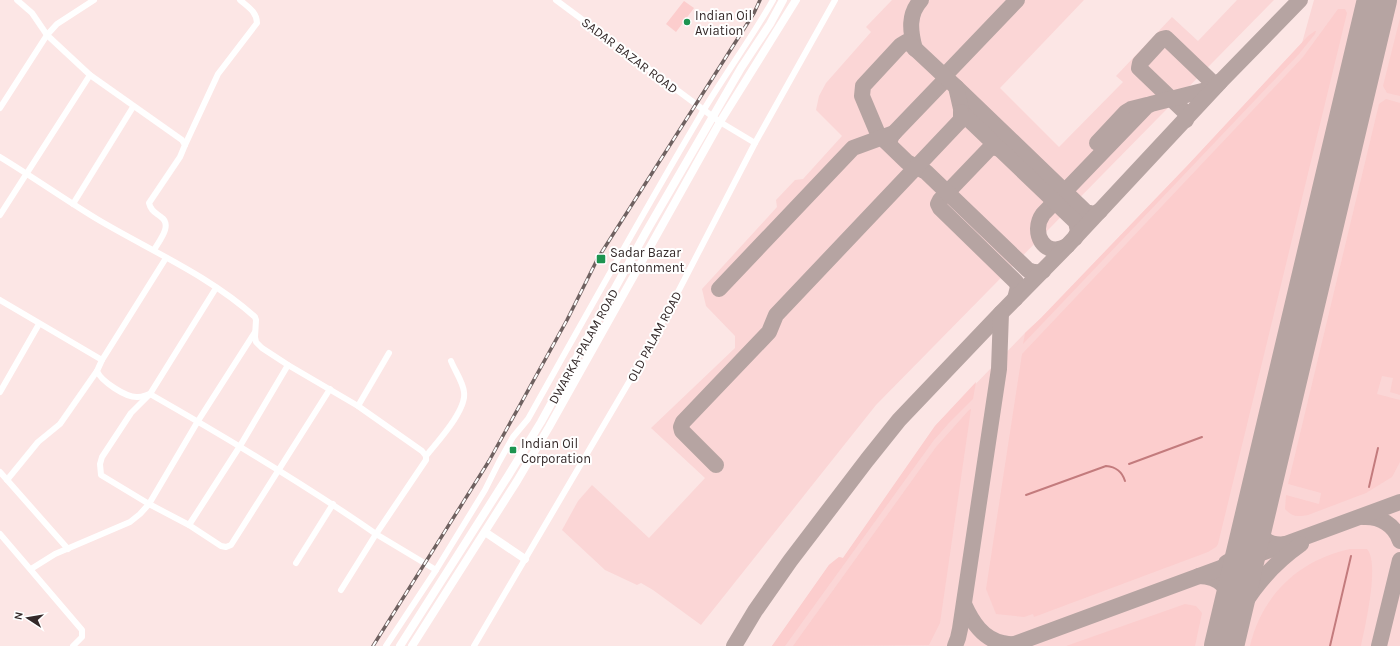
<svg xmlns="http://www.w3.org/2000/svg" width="1400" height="646" viewBox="0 0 1400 646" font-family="Karla,sans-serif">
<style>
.built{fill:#fbd6d6}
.green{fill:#fccdcd}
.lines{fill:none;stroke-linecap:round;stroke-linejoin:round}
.stream{stroke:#c37b7d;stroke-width:2}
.taxiway{stroke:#b6a4a2;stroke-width:16}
.runway{stroke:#b6a4a2;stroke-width:40}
.minor{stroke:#fff;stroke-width:6}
.major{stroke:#fff;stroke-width:8}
.rail-casing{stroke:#6f6160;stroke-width:3.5}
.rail{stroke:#fff;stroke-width:2;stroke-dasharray:6;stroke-linecap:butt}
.poi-dot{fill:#1d9450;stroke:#fff;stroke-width:1.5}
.labels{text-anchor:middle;stroke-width:4;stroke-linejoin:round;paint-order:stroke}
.poi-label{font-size:13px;fill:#342929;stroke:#fff;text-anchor:start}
.street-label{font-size:13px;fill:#342929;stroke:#fff}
</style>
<rect width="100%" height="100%" fill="#fce6e5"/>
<g class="built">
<path d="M892 0H1084L1000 88 1059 147 1123 82 1116 76 1172 17 1198 41 1237 0H1274L876 405 701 625 653 590 641 583 637 585 605 570 562 530 578 501 592 485 649 538 705 478 651 428 735 348V336L706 306 702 289 777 207 776 200 795 180 803 179 842 136 816 110 819 96 826 83 871 32 866 27Z"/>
<path d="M1314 0H1400V646H772L829 565 839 557 843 558 935 426 1025 333 1041 318 1188 165 1302 43Z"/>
</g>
<g class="green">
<path d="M684 1 694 8 676 32 666 24Z"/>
<path d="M1338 9H1345L1347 13 1218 544 1216 547 1208 552 1034 617 1033 614 1024 617 996 614 986 589 1022 354 1303 57Z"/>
<path d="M1400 18V96L1387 93 1383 86Z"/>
<path d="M1315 31H1316L1315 34 1299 54 1023 344 1025 333 1041 318 1188 165 1308 36Z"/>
<path d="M1386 99 1400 103V395L1390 392 1393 378 1382 376 1377 394 1400 400V462L1392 477 1366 493 1308 515C1298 517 1292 517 1285 509L1286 495 1319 504 1321 493 1288 484 1379 104Z"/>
<path d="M976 382 973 399 948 424 934 440 785 646H772L829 565 839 557 843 558 935 426Z"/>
<path d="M971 409 940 623 929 645 793 646 936 447 969 410Z"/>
<path d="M1350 549H1367C1380 563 1365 627 1361 646H1250C1262 595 1299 560 1350 549Z"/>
<path d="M1185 604 1196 606 1202 613 1195 646H1066Z"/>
</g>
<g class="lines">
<g class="stream">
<path d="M1129 464 1202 437"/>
<path d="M1369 487 1378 448"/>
<path d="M1026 495 1106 466C1116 467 1122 471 1125 481"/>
<path d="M1330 646 1351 556"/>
</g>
<g class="taxiway">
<path d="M1375 10 1379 0"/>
<path d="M915 49C910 31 908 14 921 0"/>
<path d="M956 87 1086 212 1094 214 1100 211"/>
<path d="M1186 120V113L1139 68 1140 63 1162 39 1166 38 1213 83 1220 82"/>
<path d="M889 142 892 135 942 83 948 72 1017 0"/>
<path d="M1097 143 1126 112 1131 109 1147 105"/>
<path d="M1000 149 993 147 988 150 940 200 938 204 940 208 1016 282 1018 287 1015 299"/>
<path d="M1067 246C1044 259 1030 232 1043 214L1147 106 1151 104 1210 89 1216 86"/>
<path d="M1043 271 1036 273 1028 270 926 172 907 162 878 134 862 96 863 86 901 45 906 42 909 43 956 87 962 113 1076 222 1078 231 1075 238"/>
<path d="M719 289 853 148 894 133"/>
<path d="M716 465 682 431 681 427 683 422 769 332 776 315 958 123 961 120V112"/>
<path d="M1255 511C1255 531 1263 548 1287 544"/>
<path d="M1363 517C1380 516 1395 525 1400 541"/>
<path d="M1226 563C1240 555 1246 542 1251 528"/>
<path d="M1199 576C1221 577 1229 587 1232 609"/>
<path d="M964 604C972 622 983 639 1003 643 1007 644 1011 645 1015 644"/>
<path d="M734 646 755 611 790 561 867 460 899 420 1001 313 1067 246 1220 82 1300 0"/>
<path d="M955 646 958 638 960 629 999 369 1001 313"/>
<path d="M1009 646 1400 502"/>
<path d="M1224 646C1239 604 1264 570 1301 544"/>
<path d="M1379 646 1400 560"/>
</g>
<path class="runway" d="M1224 646 1377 0"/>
<g class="minor">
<path d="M17 0 32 13 47 35 90 75 182 140 185 145 180 157 149 203C151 211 155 212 161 217 173 225 159 241 154 250"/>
<path d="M556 0 720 122 755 143"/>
<path d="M0 108 47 35 57 24 94 0"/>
<path d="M185 145 218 74 257 23C257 12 248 7 240 0"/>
<path d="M0 157C33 177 64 199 97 219 149 250 210 276 255 317L256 320 255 337 256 342 262 348 288 365 358 406 422 451 426 456V460L376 534 436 570"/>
<path d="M73 204 133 107"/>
<path d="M0 215 90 75"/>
<path d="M216 288 150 394 131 413 102 457 100 464 101 475 149 504 189 525 221 546 226 547 231 545 330 389"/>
<path d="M0 300 102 360 166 258"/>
<path d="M102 360 97 371C101 381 126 398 138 397 142 397 146 395 150 394 227 438 303 483 376 534L341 590"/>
<path d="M0 392 39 324"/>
<path d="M358 406 389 353"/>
<path d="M426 456C437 442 467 410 464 392 463 382 455 371 451 361"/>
<path d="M0 472 68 549"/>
<path d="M7 480 38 442 60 424 97 371"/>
<path d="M189 525 240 446 288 365"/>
<path d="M0 534 82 630V637L73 646"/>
<path d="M296 563 333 504"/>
<path d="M31 569 55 554 130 522 140 514 149 504 198 421 255 332"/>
<path d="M386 646 436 570 485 490 499 462 513 437 528 419C584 319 640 218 699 118 722 78 750 41 773 0"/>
<path d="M474 646 649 348 755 143 835 0"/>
</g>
<g class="major">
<path d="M485 532 525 559"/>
<path d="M400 646 508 476 541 422 646 232 741 68 770 24 783 0"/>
<path d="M412 646 517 481 549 427 720 122 796 0"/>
</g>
<defs>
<path id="rail" d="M373 646 489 461 567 320 598 258 754 13 760 0"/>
</defs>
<use href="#rail" class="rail-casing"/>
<use href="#rail" class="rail"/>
</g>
<g class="poi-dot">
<circle cx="687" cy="22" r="4"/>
<rect x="596" y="254" width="10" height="10" rx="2"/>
<rect x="509" y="446" width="8" height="8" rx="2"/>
</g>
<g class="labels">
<g class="poi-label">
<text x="695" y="20">Indian Oil<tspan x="695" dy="15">Aviation</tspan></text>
<text x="610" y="257">Sadar Bazar<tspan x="610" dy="15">Cantonment</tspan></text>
<text x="521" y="448">Indian Oil<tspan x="521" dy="15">Corporation</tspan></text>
</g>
<g class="street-label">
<text transform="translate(630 55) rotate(37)" y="5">SADAR BAZAR ROAD</text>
<text transform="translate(654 336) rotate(-62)" y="5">OLD PALAM ROAD</text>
<text transform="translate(583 346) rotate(-61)" y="5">DWARKA-PALAM ROAD</text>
</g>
</g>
<g transform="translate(28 618) rotate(282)" stroke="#ffffff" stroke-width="3" paint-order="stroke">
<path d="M0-3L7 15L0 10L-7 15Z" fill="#342929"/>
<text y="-6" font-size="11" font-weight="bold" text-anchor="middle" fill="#342929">N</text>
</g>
</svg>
